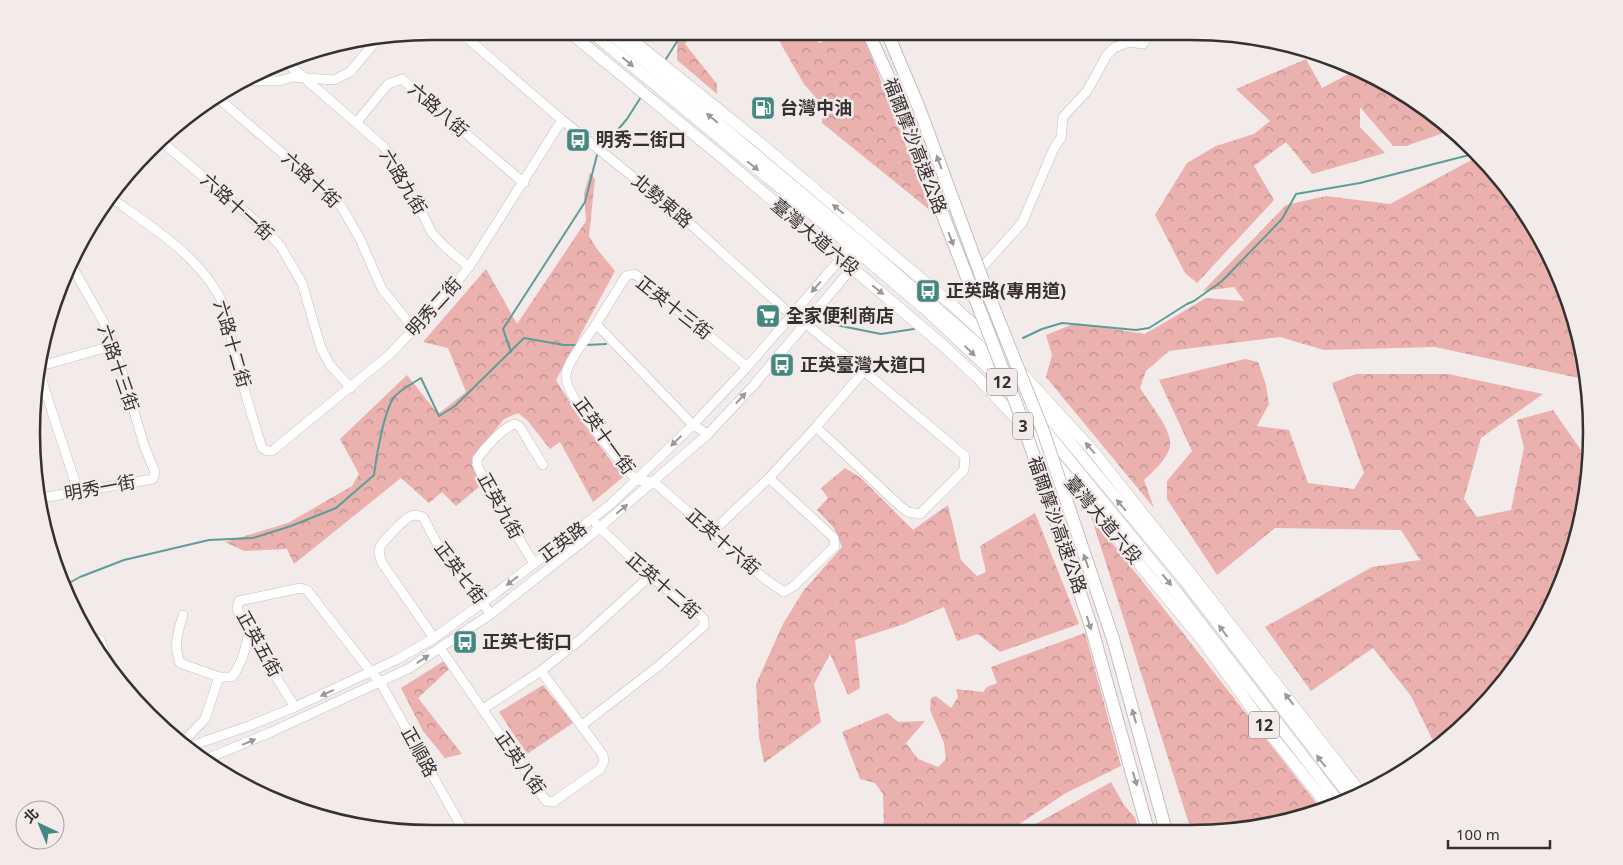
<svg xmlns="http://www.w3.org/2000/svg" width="1623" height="865" viewBox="0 0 1623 865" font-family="'Noto Sans','Noto Sans TC',sans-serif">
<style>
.forest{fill:url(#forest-crowns)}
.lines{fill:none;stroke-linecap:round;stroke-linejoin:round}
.stream{stroke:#5c9e96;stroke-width:2}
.minor-casing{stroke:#c6bdbd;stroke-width:10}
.major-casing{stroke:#c6bdbd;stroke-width:12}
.minor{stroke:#fff;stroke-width:9}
.major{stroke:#fff;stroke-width:11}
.highway-bridge-casing{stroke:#c6bdbd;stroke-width:14;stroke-linecap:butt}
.highway-bridge{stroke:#fff;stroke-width:12}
.oneway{fill:#9a9898}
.labels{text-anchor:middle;stroke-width:5;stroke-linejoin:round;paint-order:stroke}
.shield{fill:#f3eaea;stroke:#6d6868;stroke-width:1}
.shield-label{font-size:16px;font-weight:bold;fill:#343130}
.poi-label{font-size:18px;font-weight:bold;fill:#343130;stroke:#f3eaea;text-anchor:start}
.street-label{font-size:18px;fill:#343130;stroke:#f3eaea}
.rim{fill:none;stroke:#343130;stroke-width:2.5}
</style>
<defs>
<pattern id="forest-crowns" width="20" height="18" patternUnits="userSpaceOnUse" patternTransform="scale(1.25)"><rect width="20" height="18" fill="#eab1af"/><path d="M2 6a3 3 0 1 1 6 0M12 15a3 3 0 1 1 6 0" fill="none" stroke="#be918f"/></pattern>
</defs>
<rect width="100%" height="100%" fill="#f3eaea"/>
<g class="forest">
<path d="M678 32H693L685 44 717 84V94L677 60Z"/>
<path d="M774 32H808L819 43 847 32H862L931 211 822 123V105L804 84Z"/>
<path d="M1306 59 1322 88 1358 69 1368 73 1435 114 1452 130 1406 146H1393L1360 107V127L1385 153 1312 174 1286 142 1254 166 1274 200 1197 283 1185 273 1155 215 1187 163 1216 146 1254 134 1270 121 1236 89Z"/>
<path d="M1480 157 1492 168 1538 232 1571 304 1588 380 1435 347 1324 350 1280 337 1169 351 1146 371 1140 388C1148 402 1173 430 1170 446 1168 458 1153 472 1144 480L1154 508 1046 377 1052 355 1046 335 1076 323 1145 334 1206 298 1244 301 1234 287 1203 291 1286 205 1326 196 1390 204 1475 158Z"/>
<path d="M590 173 595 179 589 236 597 249 615 271 556 380 581 420 623 477 593 502 560 442 550 449 527 420 518 413 504 419 474 457 479 487 456 506 442 492 429 503 401 478 294 564 287 549 244 551 225 542 288 523 352 486 359 474 340 439 407 375 438 414 466 392 448 348 423 342 486 269 517 324 586 221 584 193Z"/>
<path d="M1245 359 1258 362 1266 385 1269 404 1257 426 1289 430 1308 483 1354 489 1364 473 1332 383 1356 374H1448L1543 394 1481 438 1464 499 1477 517 1511 510 1524 448 1517 420 1553 410 1590 463 1578 537 1550 610 1492 697 1437 749 1411 696 1373 648 1311 691 1265 627 1372 567 1420 560 1401 530 1275 528 1217 575 1167 499V481L1192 451 1159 380Z"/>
<path d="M845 468 861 478 913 530 948 505 961 560 977 576 986 572 980 546 1035 513 1079 624 1000 652 978 634 957 641 944 607 904 624 855 640 860 688 848 695 830 654 814 684 821 722 764 763 759 737 756 684 783 624 804 590 842 547 834 528 817 510 828 498 821 488Z"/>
<path d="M1091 516 1321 809 1243 830H1191Z"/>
<path d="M1085 633 1121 766 1066 793 1009 831H884L883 794 875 783 860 779 842 732 887 713 898 722 925 721 906 743 918 759 938 767 946 759 944 743 930 710 931 698 936 696 951 708 958 697 956 689 983 692 987 687 997 683 991 667Z"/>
<path d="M444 661 449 669 418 698 462 754 445 758 423 731 401 688Z"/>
<path d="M543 685 573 723 527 754 499 712Z"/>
<path d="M1111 782 1124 805 1135 818 1139 831H1023Z"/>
</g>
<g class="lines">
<g class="stream">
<path d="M666 59 683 32"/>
<path d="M604 146 627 119 641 97"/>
<path d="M831 324 881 334 914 329"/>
<path d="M1023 338 1042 329 1062 323 1136 330 1149 328 1187 304 1194 301 1222 281 1282 219 1296 194 1360 183 1477 153"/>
<path d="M586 345 606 344"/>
<path d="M511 352 503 329 585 202 597 155"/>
<path d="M62 587 80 577 124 560 209 540 253 538 291 526 336 508 374 475C376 458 384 409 395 396 402 389 413 383 421 378L439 416 455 406 524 338 564 345H577"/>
</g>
<defs>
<g id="minor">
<path d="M459 31 562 120 677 212 791 315 806 324 864 371 965 456 964 470 920 514 908 512 900 506 816 427"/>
<path d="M286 62 385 148 401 172 432 233 445 247 469 267"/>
<path d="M250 81H279L293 77 334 80 350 72 376 41"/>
<path d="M218 98 316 182 341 206 359 237 382 289 414 329"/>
<path d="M357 122 388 84 402 79 524 183"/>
<path d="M162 142 263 227 281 247 302 283 321 348 330 365 351 388"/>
<path d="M110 197C148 225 194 252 218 294 230 314 230 338 236 360 244 390 253 419 262 448L267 451H272L389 355 446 296 469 267 562 120"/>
<path d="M950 303 1022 223 1054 148 1061 138 1063 117 1087 91 1107 55 1114 48 1129 42 1143 44 1150 32"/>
<path d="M596 324C588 337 568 360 566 374 563 396 621 462 636 480L654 482 765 579 784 592 794 586 835 546 834 538 769 478"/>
<path d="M41 366 111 346"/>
<path d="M40 375 78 491"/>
<path d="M708 434 693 425 596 324 626 276 634 274 639 277 747 367"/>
<path d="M41 498 153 479 155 472 145 448 120 365 104 323 73 268"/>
<path d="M712 532 769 478 816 427 864 371"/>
<path d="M534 564 487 485 477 465V459C485 448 502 428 515 424L520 427 543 465"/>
<path d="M183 615C178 631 173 647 180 663L219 677H232C242 664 245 649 249 634"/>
<path d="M93 637 100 640 109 663"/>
<path d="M434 638 382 563C380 557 378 553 380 547 383 541 405 518 411 516 415 514 420 516 423 517L443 555 491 614"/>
<path d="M440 648 546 801 553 802 600 769 604 761 603 755 541 671"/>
<path d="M295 707 249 634 237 609 239 601 300 588 307 590 371 672 380 682 465 833"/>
<path d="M483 709 541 671 582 638 650 576"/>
<path d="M581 726 661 664 704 626V620L700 615 650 576 596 524"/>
<path d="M181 744 205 719 219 677"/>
<path d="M185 748 249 726 295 707 398 659 434 638 496 593 611 504 693 425 747 367 855 242"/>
<path d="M204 760 269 733 408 669 491 614 591 535 708 434 753 386 866 251"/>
</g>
<g id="major">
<path d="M568 31 730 164 945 347 979 379 1040 444 1202 640 1271 735 1329 807"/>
<path d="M590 31 851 246 925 309 989 369 1027 408 1175 590 1340 804"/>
<path d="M608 31 868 249 997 361 1035 400 1185 581 1352 799"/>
<path d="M621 31 754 138 875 240 950 303 999 348 1093 451 1198 583 1361 793"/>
</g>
</defs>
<use href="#minor" class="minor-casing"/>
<use href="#major" class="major-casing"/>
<use href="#minor" class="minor"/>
<use href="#major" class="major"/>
<defs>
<g id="highway-bridge">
<path d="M868 32 894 89 1017 406 1091 626 1148 831"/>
<path d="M887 32 919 108 983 281 1043 431 1113 639 1166 831"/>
</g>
</defs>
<use href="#highway-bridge" class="highway-bridge-casing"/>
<use href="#highway-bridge" class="highway-bridge"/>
</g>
<defs><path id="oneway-solid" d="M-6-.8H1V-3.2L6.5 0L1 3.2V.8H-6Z" transform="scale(1.25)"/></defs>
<g class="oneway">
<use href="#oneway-solid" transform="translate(628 62) rotate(40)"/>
<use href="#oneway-solid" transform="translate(712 118) rotate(-140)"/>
<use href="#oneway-solid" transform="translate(939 162) rotate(-110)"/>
<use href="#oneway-solid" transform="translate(753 166) rotate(39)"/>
<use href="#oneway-solid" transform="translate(838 209) rotate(-140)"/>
<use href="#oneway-solid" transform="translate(951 239) rotate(69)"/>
<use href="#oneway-solid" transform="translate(816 287) rotate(131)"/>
<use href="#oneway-solid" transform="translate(878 290) rotate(39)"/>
<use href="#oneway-solid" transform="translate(970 351) rotate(43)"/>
<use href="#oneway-solid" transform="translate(741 398) rotate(-47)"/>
<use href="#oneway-solid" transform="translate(676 441) rotate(136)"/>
<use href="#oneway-solid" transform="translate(1090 448) rotate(-131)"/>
<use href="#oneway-solid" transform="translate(1121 505) rotate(-130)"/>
<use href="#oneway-solid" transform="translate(622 509) rotate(-40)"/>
<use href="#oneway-solid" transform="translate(1086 561) rotate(-109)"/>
<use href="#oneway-solid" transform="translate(1167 580) rotate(51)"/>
<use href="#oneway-solid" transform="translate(512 581) rotate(142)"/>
<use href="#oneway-solid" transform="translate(1089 623) rotate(72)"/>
<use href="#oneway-solid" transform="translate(1223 631) rotate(-127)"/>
<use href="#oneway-solid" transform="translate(423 659) rotate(-33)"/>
<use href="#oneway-solid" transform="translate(327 693) rotate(155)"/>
<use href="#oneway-solid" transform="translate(1289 699) rotate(-128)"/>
<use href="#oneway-solid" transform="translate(1134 716) rotate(-106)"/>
<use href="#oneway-solid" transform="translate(249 742) rotate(-23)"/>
<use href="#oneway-solid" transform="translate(1321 761) rotate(-128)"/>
<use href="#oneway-solid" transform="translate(1135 779) rotate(74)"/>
</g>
<defs>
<symbol id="fuel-square" viewBox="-11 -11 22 22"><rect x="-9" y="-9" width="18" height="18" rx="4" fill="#438981" stroke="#f3eaea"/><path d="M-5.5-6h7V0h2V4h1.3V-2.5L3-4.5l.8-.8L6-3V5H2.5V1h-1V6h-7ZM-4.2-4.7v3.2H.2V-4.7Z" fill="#fff"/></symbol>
<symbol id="bus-square" viewBox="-11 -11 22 22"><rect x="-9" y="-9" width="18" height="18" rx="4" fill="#438981" stroke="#f3eaea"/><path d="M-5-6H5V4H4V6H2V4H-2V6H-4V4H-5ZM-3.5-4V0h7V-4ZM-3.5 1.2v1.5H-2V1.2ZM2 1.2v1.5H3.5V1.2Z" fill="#fff"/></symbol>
<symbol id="supermarket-square" viewBox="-11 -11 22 22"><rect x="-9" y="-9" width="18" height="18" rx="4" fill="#438981" stroke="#f3eaea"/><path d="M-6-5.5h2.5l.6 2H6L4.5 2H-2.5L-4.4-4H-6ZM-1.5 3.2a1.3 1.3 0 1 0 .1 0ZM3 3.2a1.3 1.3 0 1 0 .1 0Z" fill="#fff"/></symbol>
</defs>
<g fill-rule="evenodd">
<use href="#fuel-square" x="749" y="94" width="28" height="28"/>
<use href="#bus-square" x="564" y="126" width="28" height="28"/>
<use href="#bus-square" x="914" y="277" width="28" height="28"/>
<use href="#supermarket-square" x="754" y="302" width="28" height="28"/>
<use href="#bus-square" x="768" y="351" width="28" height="28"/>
<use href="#bus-square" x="451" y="628" width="28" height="28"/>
</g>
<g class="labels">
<g class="shield">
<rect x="987" y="368.5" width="30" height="27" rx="4"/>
<rect x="1013" y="412.5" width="20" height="27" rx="4"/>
<rect x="1249" y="711.5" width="30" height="27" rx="4"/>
</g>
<g class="shield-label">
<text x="1002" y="388">12</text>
<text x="1023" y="432">3</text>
<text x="1264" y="731">12</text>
</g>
<g class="poi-label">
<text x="780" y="114">台灣中油</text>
<text x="596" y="146">明秀二街口</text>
<text x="946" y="297">正英路(專用道)</text>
<text x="786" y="322">全家便利商店</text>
<text x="800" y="371">正英臺灣大道口</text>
<text x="482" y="648">正英七街口</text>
</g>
<g class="street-label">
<text transform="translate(438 110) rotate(41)" y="6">六路八街</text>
<text transform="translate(915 146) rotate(69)" y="6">福爾摩沙高速公路</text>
<text transform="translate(311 180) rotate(43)" y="6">六路十街</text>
<text transform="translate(403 182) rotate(59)" y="6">六路九街</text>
<text transform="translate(662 201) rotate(40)" y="6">北勢東路</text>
<text transform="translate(237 207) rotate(42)" y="6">六路十一街</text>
<text transform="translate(815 237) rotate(40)" y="6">臺灣大道六段</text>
<text transform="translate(434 307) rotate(-48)" y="6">明秀二街</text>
<text transform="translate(674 308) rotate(38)" y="6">正英十三街</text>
<text transform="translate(232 344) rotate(74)" y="6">六路十二街</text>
<text transform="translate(118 368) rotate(71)" y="6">六路十三街</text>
<text transform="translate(604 436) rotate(54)" y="6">正英十一街</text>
<text transform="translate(100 488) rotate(-10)" y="6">明秀一街</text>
<text transform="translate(500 506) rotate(61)" y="6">正英九街</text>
<text transform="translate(1103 520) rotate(50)" y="6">臺灣大道六段</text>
<text transform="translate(1057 525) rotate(71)" y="6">福爾摩沙高速公路</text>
<text transform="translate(563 542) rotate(-37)" y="6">正英路</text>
<text transform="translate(723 542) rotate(41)" y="6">正英十六街</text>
<text transform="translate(460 573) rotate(53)" y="6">正英七街</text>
<text transform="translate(663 586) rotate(41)" y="6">正英十二街</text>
<text transform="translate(259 644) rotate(61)" y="6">正英五街</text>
<text transform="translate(419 752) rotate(61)" y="6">正順路</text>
<text transform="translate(520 763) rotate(55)" y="6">正英八街</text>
</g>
</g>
<path d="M0 0H1623V865H0ZM432 40H1191A392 392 0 0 1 1583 432V433A392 392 0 0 1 1191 825H432A392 392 0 0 1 40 433V432A392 392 0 0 1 432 40Z" fill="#f3eaea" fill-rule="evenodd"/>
<path class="rim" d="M432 40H1191A392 392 0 0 1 1583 432V433A392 392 0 0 1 1191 825H432A392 392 0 0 1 40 433V432A392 392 0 0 1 432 40Z"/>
<g transform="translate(40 825) rotate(316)"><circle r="24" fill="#f3eaea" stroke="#a7a0a0"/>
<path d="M0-4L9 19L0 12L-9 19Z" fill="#438981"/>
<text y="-8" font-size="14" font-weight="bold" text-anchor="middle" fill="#343130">北</text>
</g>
<path d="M1448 840v8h102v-8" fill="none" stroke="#343130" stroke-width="2.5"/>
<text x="1456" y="840" font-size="15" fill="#343130" stroke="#f3eaea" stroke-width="4" paint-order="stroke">100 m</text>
</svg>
